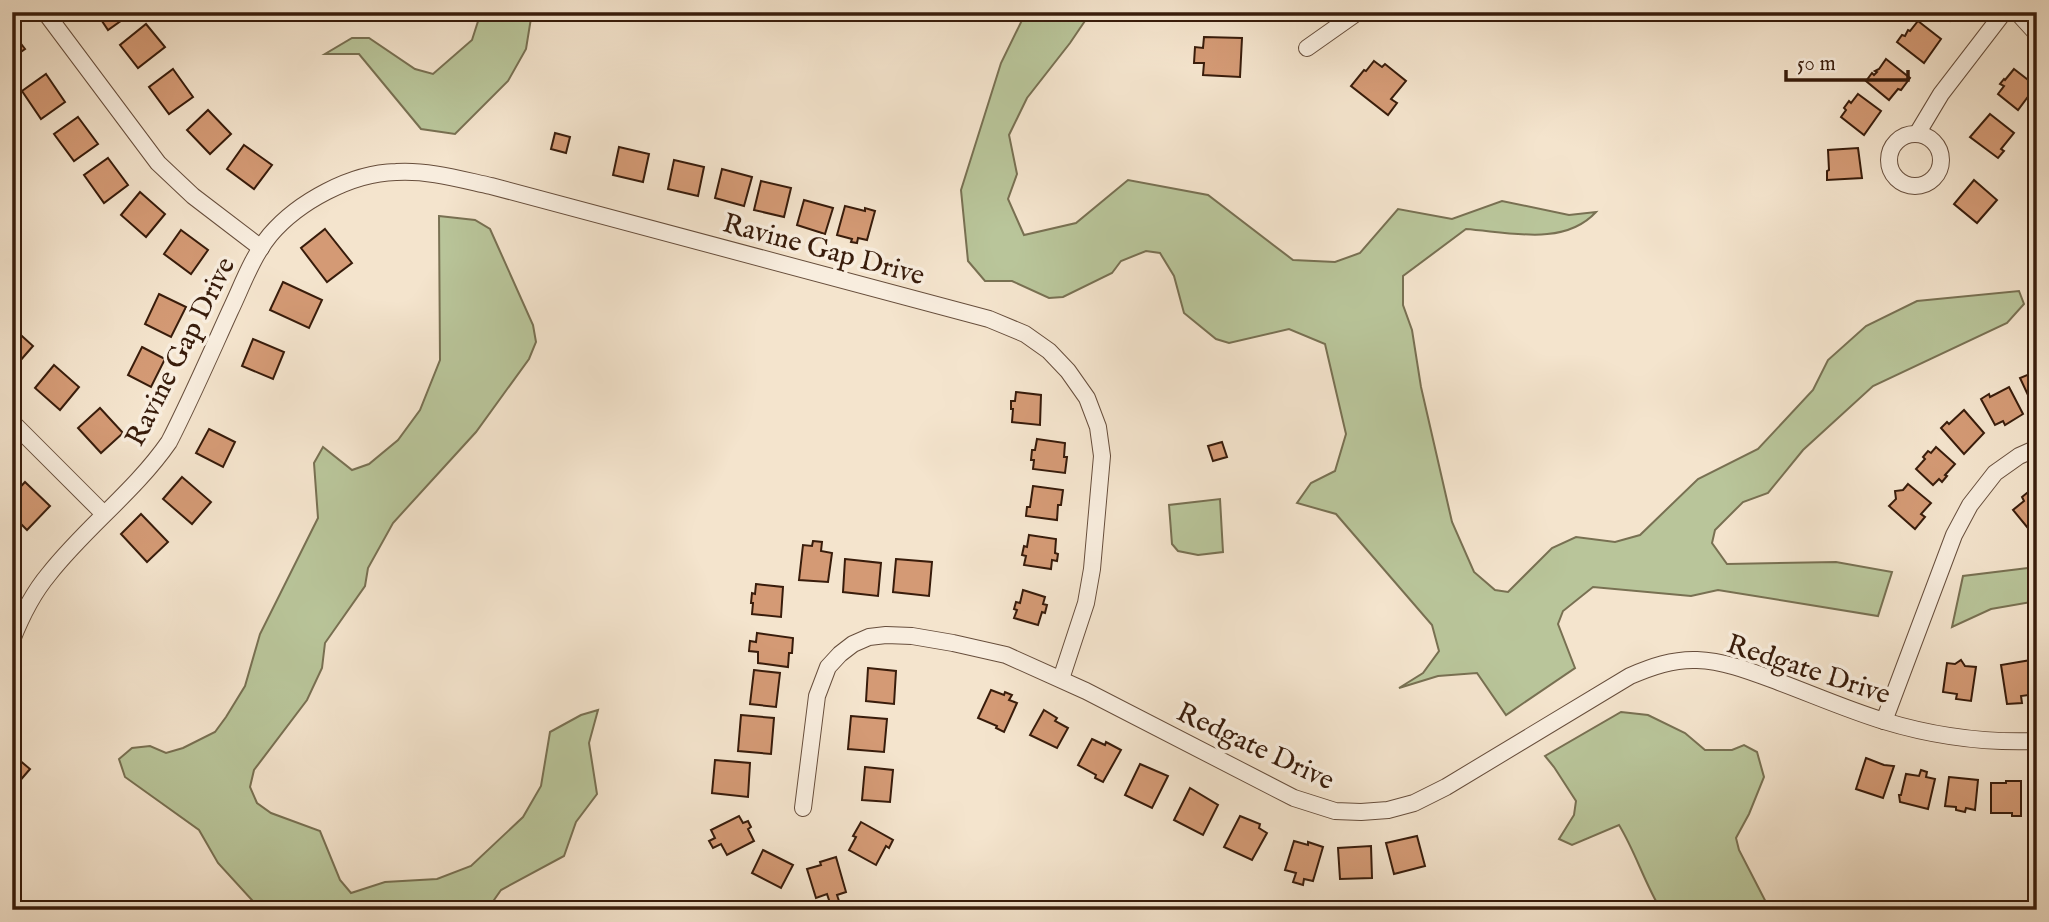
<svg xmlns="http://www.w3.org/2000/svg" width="2049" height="922" viewBox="0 0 2049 922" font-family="'IM FELL English',serif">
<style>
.green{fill:#b9c59a;stroke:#787052;stroke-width:2}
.building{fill:#d49a75;stroke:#381c0b;stroke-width:2}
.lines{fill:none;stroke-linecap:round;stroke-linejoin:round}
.street-casing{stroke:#674e3c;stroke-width:18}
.street{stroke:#f8edde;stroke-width:16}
.labels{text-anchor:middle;stroke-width:7;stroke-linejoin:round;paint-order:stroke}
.street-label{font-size:28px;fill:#381c0b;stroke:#f8edde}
</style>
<rect width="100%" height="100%" fill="#f4e4cd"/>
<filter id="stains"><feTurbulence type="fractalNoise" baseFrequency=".00286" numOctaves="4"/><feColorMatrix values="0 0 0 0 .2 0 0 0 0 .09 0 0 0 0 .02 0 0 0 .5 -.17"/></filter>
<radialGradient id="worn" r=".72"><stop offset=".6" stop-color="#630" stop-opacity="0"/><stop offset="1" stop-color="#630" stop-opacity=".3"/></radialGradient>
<g class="green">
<path d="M481 12H532L526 49 508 81 455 134 421 129 359 54H325L352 38H369L415 69 433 74 472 40Z"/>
<path d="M1026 12H1091L1070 43 1027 98 1009 135 1017 174 1008 199 1024 235 1076 223 1128 180 1208 195 1293 260 1335 262 1360 253 1398 209 1452 219 1502 201 1569 215 1596 212C1564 247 1508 232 1466 229L1403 276V305L1412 330 1421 387 1452 522 1474 572 1495 590 1508 592 1552 548 1576 537 1615 542 1640 535 1698 479 1758 449 1813 390 1828 360 1866 326 1917 301 2019 291 2024 304 2007 323 1873 386 1803 450 1768 493 1743 502 1715 530 1712 543 1727 564 1836 562 1892 572 1878 616 1718 590 1691 596 1593 587 1563 611 1558 624 1575 668 1506 715 1477 673 1438 676 1399 688 1423 673 1439 651 1432 625 1336 514 1297 503 1311 483 1335 471 1346 434 1325 344 1289 329 1229 343 1216 339 1184 313 1174 276 1160 253 1146 251 1121 261 1112 273 1063 297 1049 298 1012 281H985L968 261 961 190 1001 63Z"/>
<path d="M439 216 475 220 490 229 533 325 536 342 529 359 476 432 393 523 368 568 365 586 325 643 322 668 307 700 254 770 250 787 257 803 271 813 320 831 340 880 351 893 385 882 437 879 471 866 523 817 541 786 550 732 581 715 598 710 589 743 597 794 576 822 564 856 501 890 487 910H261L218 863 199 830 125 777 119 759 132 748 150 746 166 753 183 748 215 732 226 717 245 686 260 634 318 518 314 463 323 447 352 470 369 464 398 440 420 410 440 360Z"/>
<path d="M1220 499 1223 552 1198 555 1178 551 1172 544 1169 505Z"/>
<path d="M2037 567V601L1991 609 1952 627 1963 576Z"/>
<path d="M1621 712 1648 715 1685 733 1705 750H1732L1744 745 1757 752 1764 777 1749 814 1736 838 1739 850 1770 910H1661C1644 882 1636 853 1619 825L1572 845 1559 839 1574 815 1576 801 1554 767 1545 756Z"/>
</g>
<g class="building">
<path d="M96 12H132V13L108 30Z"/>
<path d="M1939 12H1963L1959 18 1956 15 1950 21Z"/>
<path d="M1918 21 1941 39 1924 63 1897 42 1902 35 1905 36 1908 30 1910 31Z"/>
<path d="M146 24 165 47 138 68 120 45Z"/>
<path d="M12 32 25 49 12 58Z"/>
<path d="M1204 37 1242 38 1240 77 1203 75 1204 63H1194L1195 47 1203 48Z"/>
<path d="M1886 59 1910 78 1901 90 1898 89 1889 100 1866 81 1872 73 1874 75 1877 72 1875 71 1879 69Z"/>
<path d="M1374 61 1382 67 1385 64 1406 81 1391 99 1397 103 1388 115 1351 86 1364 70 1366 71Z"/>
<path d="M173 69 193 97 169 114 149 87Z"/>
<path d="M2014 69 2036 86 2018 110 1998 94 2004 86 2000 84 2004 79 2005 80Z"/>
<path d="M46 74 65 102 41 119 22 91Z"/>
<path d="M1858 94 1881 111 1864 135 1841 117 1846 110 1844 108 1849 101 1851 103Z"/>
<path d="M208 110 231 134 210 154 187 130Z"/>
<path d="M1990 114 2014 133 2001 149 2004 151 1998 158 1970 137Z"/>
<path d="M78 117 98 144 74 161 54 134Z"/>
<path d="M555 133 570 137 566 153 551 149Z"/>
<path d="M244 145 272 165 254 189 227 169Z"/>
<path d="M619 147 649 154 643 182 613 175Z"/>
<path d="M1858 148 1862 178 1827 180V171L1829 170 1828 150Z"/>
<path d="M108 158 128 185 104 203 84 175Z"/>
<path d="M674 160 704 167 698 196 668 189Z"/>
<path d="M722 169 752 177 744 206 715 198Z"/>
<path d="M1974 180 1997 200 1977 223 1954 204Z"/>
<path d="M761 181 791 188 784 217 754 210Z"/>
<path d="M140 192 165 214 146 237 121 215Z"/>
<path d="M804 200 833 208 825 234 797 225Z"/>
<path d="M845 206 865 211V208L875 211 867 240 858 238 857 243 851 242 852 239 837 235Z"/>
<path d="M325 229 352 263 327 282 301 248Z"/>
<path d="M181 230 208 250 191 274 164 254Z"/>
<path d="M283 282 322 300 309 328 270 310Z"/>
<path d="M159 294 186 307 171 337 145 324Z"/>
<path d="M12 327 33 346 13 369 12 368Z"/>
<path d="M253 339 284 352 273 379 242 366Z"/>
<path d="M142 347 165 359 151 387 128 375Z"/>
<path d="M54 365 79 387 60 410 35 388Z"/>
<path d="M2037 371V409L2035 410 2020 378Z"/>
<path d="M2009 387 2023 414 2005 425 2003 421 1995 425 1981 399 1989 394 1990 397Z"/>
<path d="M1016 392 1041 395 1040 425 1012 422 1013 409H1011V401H1015Z"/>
<path d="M100 408 123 433 101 453 78 428Z"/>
<path d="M1964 410 1984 433 1964 454 1941 428 1947 422 1949 424Z"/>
<path d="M209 429 235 442 223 467 196 453Z"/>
<path d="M1037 439 1065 443 1064 457H1067L1065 473 1033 469 1034 460H1031L1032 450H1035Z"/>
<path d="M1222 442 1227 457 1213 461 1208 446Z"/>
<path d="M1936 447 1955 464 1945 475 1947 476 1942 482 1939 479 1933 485 1916 469 1925 459 1923 457 1928 451 1931 453Z"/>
<path d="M182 477 211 502 192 524 163 499Z"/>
<path d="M25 482 50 506 27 530 12 515V496Z"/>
<path d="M1908 484 1931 503 1921 514 1925 517 1915 529 1889 506 1896 499 1895 491 1903 490Z"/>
<path d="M1033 486 1063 490 1061 505H1058L1057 520 1026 516 1027 507H1030Z"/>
<path d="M2033 488 2037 492V529L2032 533 2013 510 2024 501 2022 497Z"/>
<path d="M141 514 168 542 147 562 121 534Z"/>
<path d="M1029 535 1056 539 1055 553 1058 554 1057 561 1052 560 1051 569 1024 565 1026 556 1022 555 1024 546 1027 547Z"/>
<path d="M813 541 822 542 821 551 832 553 828 582 799 580 803 545 812 546Z"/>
<path d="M845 559 881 563 878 596 843 592Z"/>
<path d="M896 559 932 562 929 596 893 592Z"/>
<path d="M756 584 783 587 781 617 752 614 753 603H751L752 593 755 594Z"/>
<path d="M1023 590 1045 597 1043 604 1047 605 1045 613 1042 612 1038 625 1014 618 1017 610 1014 609 1016 602 1020 603Z"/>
<path d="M757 633 793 638 792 653H789L788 667 758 663V652L749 651 750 641 756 642Z"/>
<path d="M1961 660 1965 666 1976 667 1971 701 1956 699 1957 694 1943 692 1947 663 1955 664Z"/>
<path d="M2031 660 2036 694 2021 696 2022 703 2007 704 2001 665Z"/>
<path d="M868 668 896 671 894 704 866 701Z"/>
<path d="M754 670 780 673 776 707 750 704Z"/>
<path d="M991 690 1004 695 1005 692 1012 695 1009 700 1017 703 1004 732 996 728 997 726 978 718Z"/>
<path d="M1044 710 1057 718 1055 721 1068 728 1057 748 1030 735Z"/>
<path d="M741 715 774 718 771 754 738 751Z"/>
<path d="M851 716 887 719 884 752 848 749Z"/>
<path d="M1092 739 1105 745 1106 742 1121 750 1103 782 1095 778 1096 775 1078 765Z"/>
<path d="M12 754 30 769 12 790Z"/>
<path d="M1866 758 1884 765 1894 766 1883 798 1856 789Z"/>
<path d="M715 760 750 763 748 797 712 793Z"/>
<path d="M1140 764 1168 776 1152 808 1125 795Z"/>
<path d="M865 767 893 770 890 802 862 800Z"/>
<path d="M1921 770 1927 772 1926 777 1935 779 1928 809 1900 802 1899 795H1901L1906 774 1919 776Z"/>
<path d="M1949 777 1978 780 1975 810 1966 808 1965 812 1956 810V807L1945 806Z"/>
<path d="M2006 781H2021V816H2012V813H1991V783H2006Z"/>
<path d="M1190 788 1218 805 1203 835 1174 820Z"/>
<path d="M739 816 743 823 748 821 751 827 748 829 754 841 727 855 721 844 713 848 709 841 715 838 711 830Z"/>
<path d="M1240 816 1260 824 1259 828 1267 833 1252 860 1224 847Z"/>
<path d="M861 822 893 840 889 848 886 846 876 865 849 850 856 837 853 836Z"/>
<path d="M1417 836 1425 866 1394 874 1386 843Z"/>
<path d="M1294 841 1308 845V842L1323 847 1313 881 1304 879 1303 885 1293 882 1296 873 1285 870Z"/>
<path d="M1371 846 1372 878 1340 879 1338 848Z"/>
<path d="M763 850 793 865 781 888 752 873Z"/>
<path d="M836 857 846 892 837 895 839 901 830 903 827 894 816 898 807 869 821 865 820 862Z"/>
</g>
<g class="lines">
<defs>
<g id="street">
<path d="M45 12 158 163 193 196 261 248"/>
<path d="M2017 12 2037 34"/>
<path d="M1307 48 1358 12"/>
<circle cx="1915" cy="160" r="26"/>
<path d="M1917 134 1941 94 2004 12"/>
<path d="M12 422 104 514"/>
<path d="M12 640C21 617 33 593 49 574 86 527 135 491 169 442 191 399 210 355 230 311 242 286 252 257 270 235 298 202 351 173 396 172 428 170 459 179 491 186L989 319 1025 334 1049 351 1068 371 1087 398 1098 427 1102 456 1092 569 1086 603 1061 679"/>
<path d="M1884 721 1954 535 1970 505 1995 473 2019 456 2037 448"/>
<path d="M803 808 817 696 828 667 840 654 853 644 869 637 886 635 912 636 953 643 1006 655 1086 691 1294 798 1335 811 1361 812 1388 810 1414 803 1446 787 1630 676C1651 667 1673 659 1697 660 1725 661 1752 672 1779 682 1814 695 1848 710 1884 721 1933 736 1985 743 2037 741"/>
</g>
</defs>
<use href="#street" class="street-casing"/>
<use href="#street" class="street"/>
</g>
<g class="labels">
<g class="street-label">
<text transform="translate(824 248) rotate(15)" y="10">Ravine Gap Drive</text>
<text transform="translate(179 351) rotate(-63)" y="10">Ravine Gap Drive</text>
<text transform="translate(1809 668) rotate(18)" y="10">Redgate Drive</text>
<text transform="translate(1256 745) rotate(25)" y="10">Redgate Drive</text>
</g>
</g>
<rect width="2049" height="922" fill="none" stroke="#f4e4cd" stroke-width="42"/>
<rect x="14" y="14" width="2021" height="894" fill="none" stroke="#381c0b" stroke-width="3.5"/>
<rect x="21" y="21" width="2007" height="880" fill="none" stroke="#381c0b" stroke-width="2"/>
<path d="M1786 70v10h122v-10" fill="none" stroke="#381c0b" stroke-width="3.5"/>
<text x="1797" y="70" font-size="21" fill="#381c0b" stroke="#f8edde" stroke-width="5" paint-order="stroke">50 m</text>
<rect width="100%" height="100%" filter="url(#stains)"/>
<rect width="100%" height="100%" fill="url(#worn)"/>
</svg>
